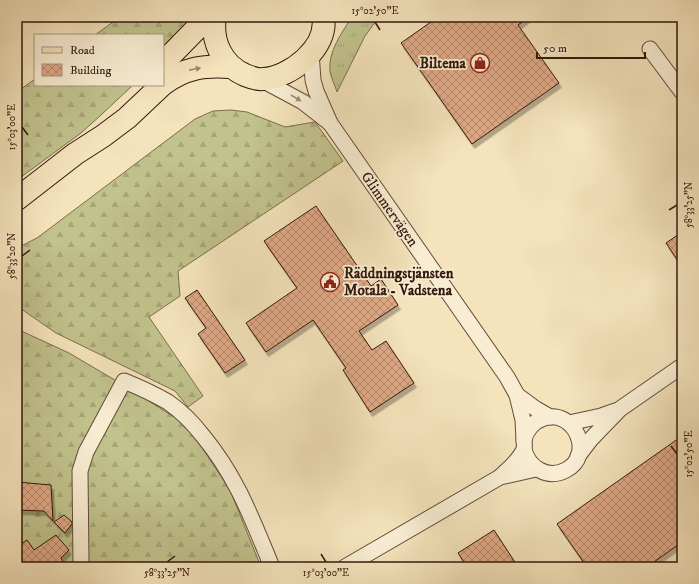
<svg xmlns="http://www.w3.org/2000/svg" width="699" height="584" viewBox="0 0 699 584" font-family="'IM FELL DW Pica',serif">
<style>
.grass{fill:url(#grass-tufts);stroke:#7a6d4c}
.forest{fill:url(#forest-firs);stroke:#7a6d4c}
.building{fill:url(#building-cross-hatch);stroke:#33180d;filter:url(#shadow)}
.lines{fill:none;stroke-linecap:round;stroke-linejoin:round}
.minor-casing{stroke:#634b38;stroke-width:17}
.primary-casing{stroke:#33180d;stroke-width:24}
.minor{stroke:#f8edd3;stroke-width:15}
.primary{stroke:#f4e3bb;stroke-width:22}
.oneway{fill:#9d886d}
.oneway2{fill:#9f8d7a}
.ticks{fill:none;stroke:#33180d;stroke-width:1.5}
.labels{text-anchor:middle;stroke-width:3.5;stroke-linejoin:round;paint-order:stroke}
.poi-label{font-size:15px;font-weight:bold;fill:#33180d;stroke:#f8edd3;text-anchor:end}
.street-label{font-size:15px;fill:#33180d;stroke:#f8edd3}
.neatline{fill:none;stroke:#33180d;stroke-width:1.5}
.ticks-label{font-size:10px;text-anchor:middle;fill:#33180d}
</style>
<defs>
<pattern id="grass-tufts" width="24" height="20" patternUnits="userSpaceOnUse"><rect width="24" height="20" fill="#c1c28c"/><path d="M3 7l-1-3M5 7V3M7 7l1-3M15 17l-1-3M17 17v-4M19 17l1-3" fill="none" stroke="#a6a678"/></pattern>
<pattern id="forest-firs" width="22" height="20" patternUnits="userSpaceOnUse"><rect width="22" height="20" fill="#c1c28c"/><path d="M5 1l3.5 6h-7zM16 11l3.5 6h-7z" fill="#a6a678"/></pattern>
<pattern id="building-cross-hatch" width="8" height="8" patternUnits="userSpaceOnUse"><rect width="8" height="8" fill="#dfa986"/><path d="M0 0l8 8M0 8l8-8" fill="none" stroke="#b5896c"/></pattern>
<filter id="shadow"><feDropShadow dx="2.5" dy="4.5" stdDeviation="0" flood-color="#0004"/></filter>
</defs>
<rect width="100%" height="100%" fill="#f4e3bb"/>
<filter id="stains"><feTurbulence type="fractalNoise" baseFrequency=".005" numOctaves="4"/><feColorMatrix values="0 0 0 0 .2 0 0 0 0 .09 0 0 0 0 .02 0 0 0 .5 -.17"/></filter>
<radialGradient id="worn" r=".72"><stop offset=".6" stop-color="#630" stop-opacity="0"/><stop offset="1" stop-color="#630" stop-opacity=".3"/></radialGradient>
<path class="grass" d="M352 17H379L365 36 337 92C335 85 331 78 330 71 328 52 342 32 352 17Z"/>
<g class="forest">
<path d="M120 17H196L163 55V35H95Z"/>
<path d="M35 79V85H133L101 115 81 133 17 180V92Z"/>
<path d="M231 110 247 112 285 127 315 122 343 161 178 271 180 296 149 317 203 396 188 407 175 391 56 333 17 306V248L37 238 195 119 213 111Z"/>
<path d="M17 329 69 353 125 386 182 422 191 431 230 490 261 567H17Z"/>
</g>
<g class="building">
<path d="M438 17H529L518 25 559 83 472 144 401 43Z"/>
<path d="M316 206 371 286 381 279 398 305 359 331 372 350 386 341 414 383 370 412 343 370 346 368 313 320 266 352 246 323 297 288 264 241Z"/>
<path d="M682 232V267L666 243Z"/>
<path d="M197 290 245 360 225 373 198 334 206 328 185 298Z"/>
<path d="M682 436V542L647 567H587L557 524Z"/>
<path d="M17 482 51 485 53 521 44 511 17 510Z"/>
<path d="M64 515 72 522V524L65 533 54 522Z"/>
<path d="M494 530 518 567H467L458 553Z"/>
<path d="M56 535 69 550 61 558 63 562 57 567H17V547L27 540 34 550Z"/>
</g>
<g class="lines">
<defs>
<g id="minor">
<path d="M650 49 682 92"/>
<path d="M311 52 313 80 316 91 330 123 507 377 517 395 523 420 524 440"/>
<path d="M262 80 303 102 330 123"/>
<path d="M517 395 536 409 550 417"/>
<path d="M569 423 601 416 615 411"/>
<path d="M578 456 591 439 620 409 682 366"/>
<path d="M500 477 536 469"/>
<path d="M81 563 80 471 86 452 124 381C139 387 154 394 168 402 181 411 193 423 203 436 237 477 252 519 272 567"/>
<path d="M345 567 500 477C508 469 520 460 524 449 525 447 524 443 524 440 526 430 534 421 544 418 575 409 595 455 566 470 547 480 528 467 524 449"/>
</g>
<g id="primary">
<path d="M215 17C211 41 222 65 245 75 250 77 257 80 263 79 290 78 329 47 323 17"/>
<path d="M163 63 208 17"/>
<path d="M163 84C185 68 204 65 230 67"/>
<path d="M17 199 75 154 103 136 127 118 162 85"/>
</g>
</defs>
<use href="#minor" class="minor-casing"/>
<use href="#primary" class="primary-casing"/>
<use href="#minor" class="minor"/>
<use href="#primary" class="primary"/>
</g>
<defs><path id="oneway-solid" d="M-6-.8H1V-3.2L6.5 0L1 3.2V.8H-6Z"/></defs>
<use class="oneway" href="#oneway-solid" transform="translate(195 69) rotate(-11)"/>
<use class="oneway2" href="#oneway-solid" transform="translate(296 98) rotate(30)"/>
<path class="ticks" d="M375 22 380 30M22 127 28 135M669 210 677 205M22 256 30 250M671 446 677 454M321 554 326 562M167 562 175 556"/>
<defs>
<symbol id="shop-ring" viewBox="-11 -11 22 22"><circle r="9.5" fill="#f8edd3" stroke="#8f2418" stroke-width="1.5"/><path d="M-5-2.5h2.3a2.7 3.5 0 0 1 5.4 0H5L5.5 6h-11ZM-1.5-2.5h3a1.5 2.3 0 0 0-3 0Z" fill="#8f2418"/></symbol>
<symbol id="civic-ring" viewBox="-11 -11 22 22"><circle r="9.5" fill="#f8edd3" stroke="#8f2418" stroke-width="1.5"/><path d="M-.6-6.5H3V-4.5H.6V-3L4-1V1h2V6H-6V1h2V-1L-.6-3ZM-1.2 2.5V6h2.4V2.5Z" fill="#8f2418"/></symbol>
</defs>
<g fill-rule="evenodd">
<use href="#shop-ring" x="469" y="52" width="22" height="22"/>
<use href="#civic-ring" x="319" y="271" width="22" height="22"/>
</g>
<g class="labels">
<g class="poi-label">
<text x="466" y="68">Biltema</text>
<text x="344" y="278" text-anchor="start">Räddningstjänsten<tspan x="344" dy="17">Motala - Vadstena</tspan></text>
</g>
<g class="street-label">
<text transform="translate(390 209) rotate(55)" y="5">Glimmervägen</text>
</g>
</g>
<rect width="699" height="584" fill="none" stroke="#f4e3bb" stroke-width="44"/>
<rect x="34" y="34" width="130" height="52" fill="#f8edd3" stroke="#a99884"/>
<rect x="42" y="47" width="20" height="6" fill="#f4e3bb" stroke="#a99884"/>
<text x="70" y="54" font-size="12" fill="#33180d">Road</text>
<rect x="42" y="64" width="20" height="12" fill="url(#building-cross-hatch)" stroke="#a99884"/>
<text x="70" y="74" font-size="12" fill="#33180d">Building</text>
<path d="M537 52v6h108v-6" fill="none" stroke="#33180d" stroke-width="2"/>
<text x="543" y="52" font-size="12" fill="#33180d" stroke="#f8edd3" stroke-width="3" paint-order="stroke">50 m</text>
<rect x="22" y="22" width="655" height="540" class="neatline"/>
<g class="ticks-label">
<text x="375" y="14">15°02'50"E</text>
<text transform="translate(11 127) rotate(-90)" y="4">15°03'00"E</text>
<text transform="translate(688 205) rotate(-90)" y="4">58°33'25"N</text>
<text transform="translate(11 256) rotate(-90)" y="4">58°33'20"N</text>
<text transform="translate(688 454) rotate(-90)" y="4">15°02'50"E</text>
<text x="167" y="576">58°33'25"N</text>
<text x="326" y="576">15°03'00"E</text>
</g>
<rect width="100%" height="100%" filter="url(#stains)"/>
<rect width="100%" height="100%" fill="url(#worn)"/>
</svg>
